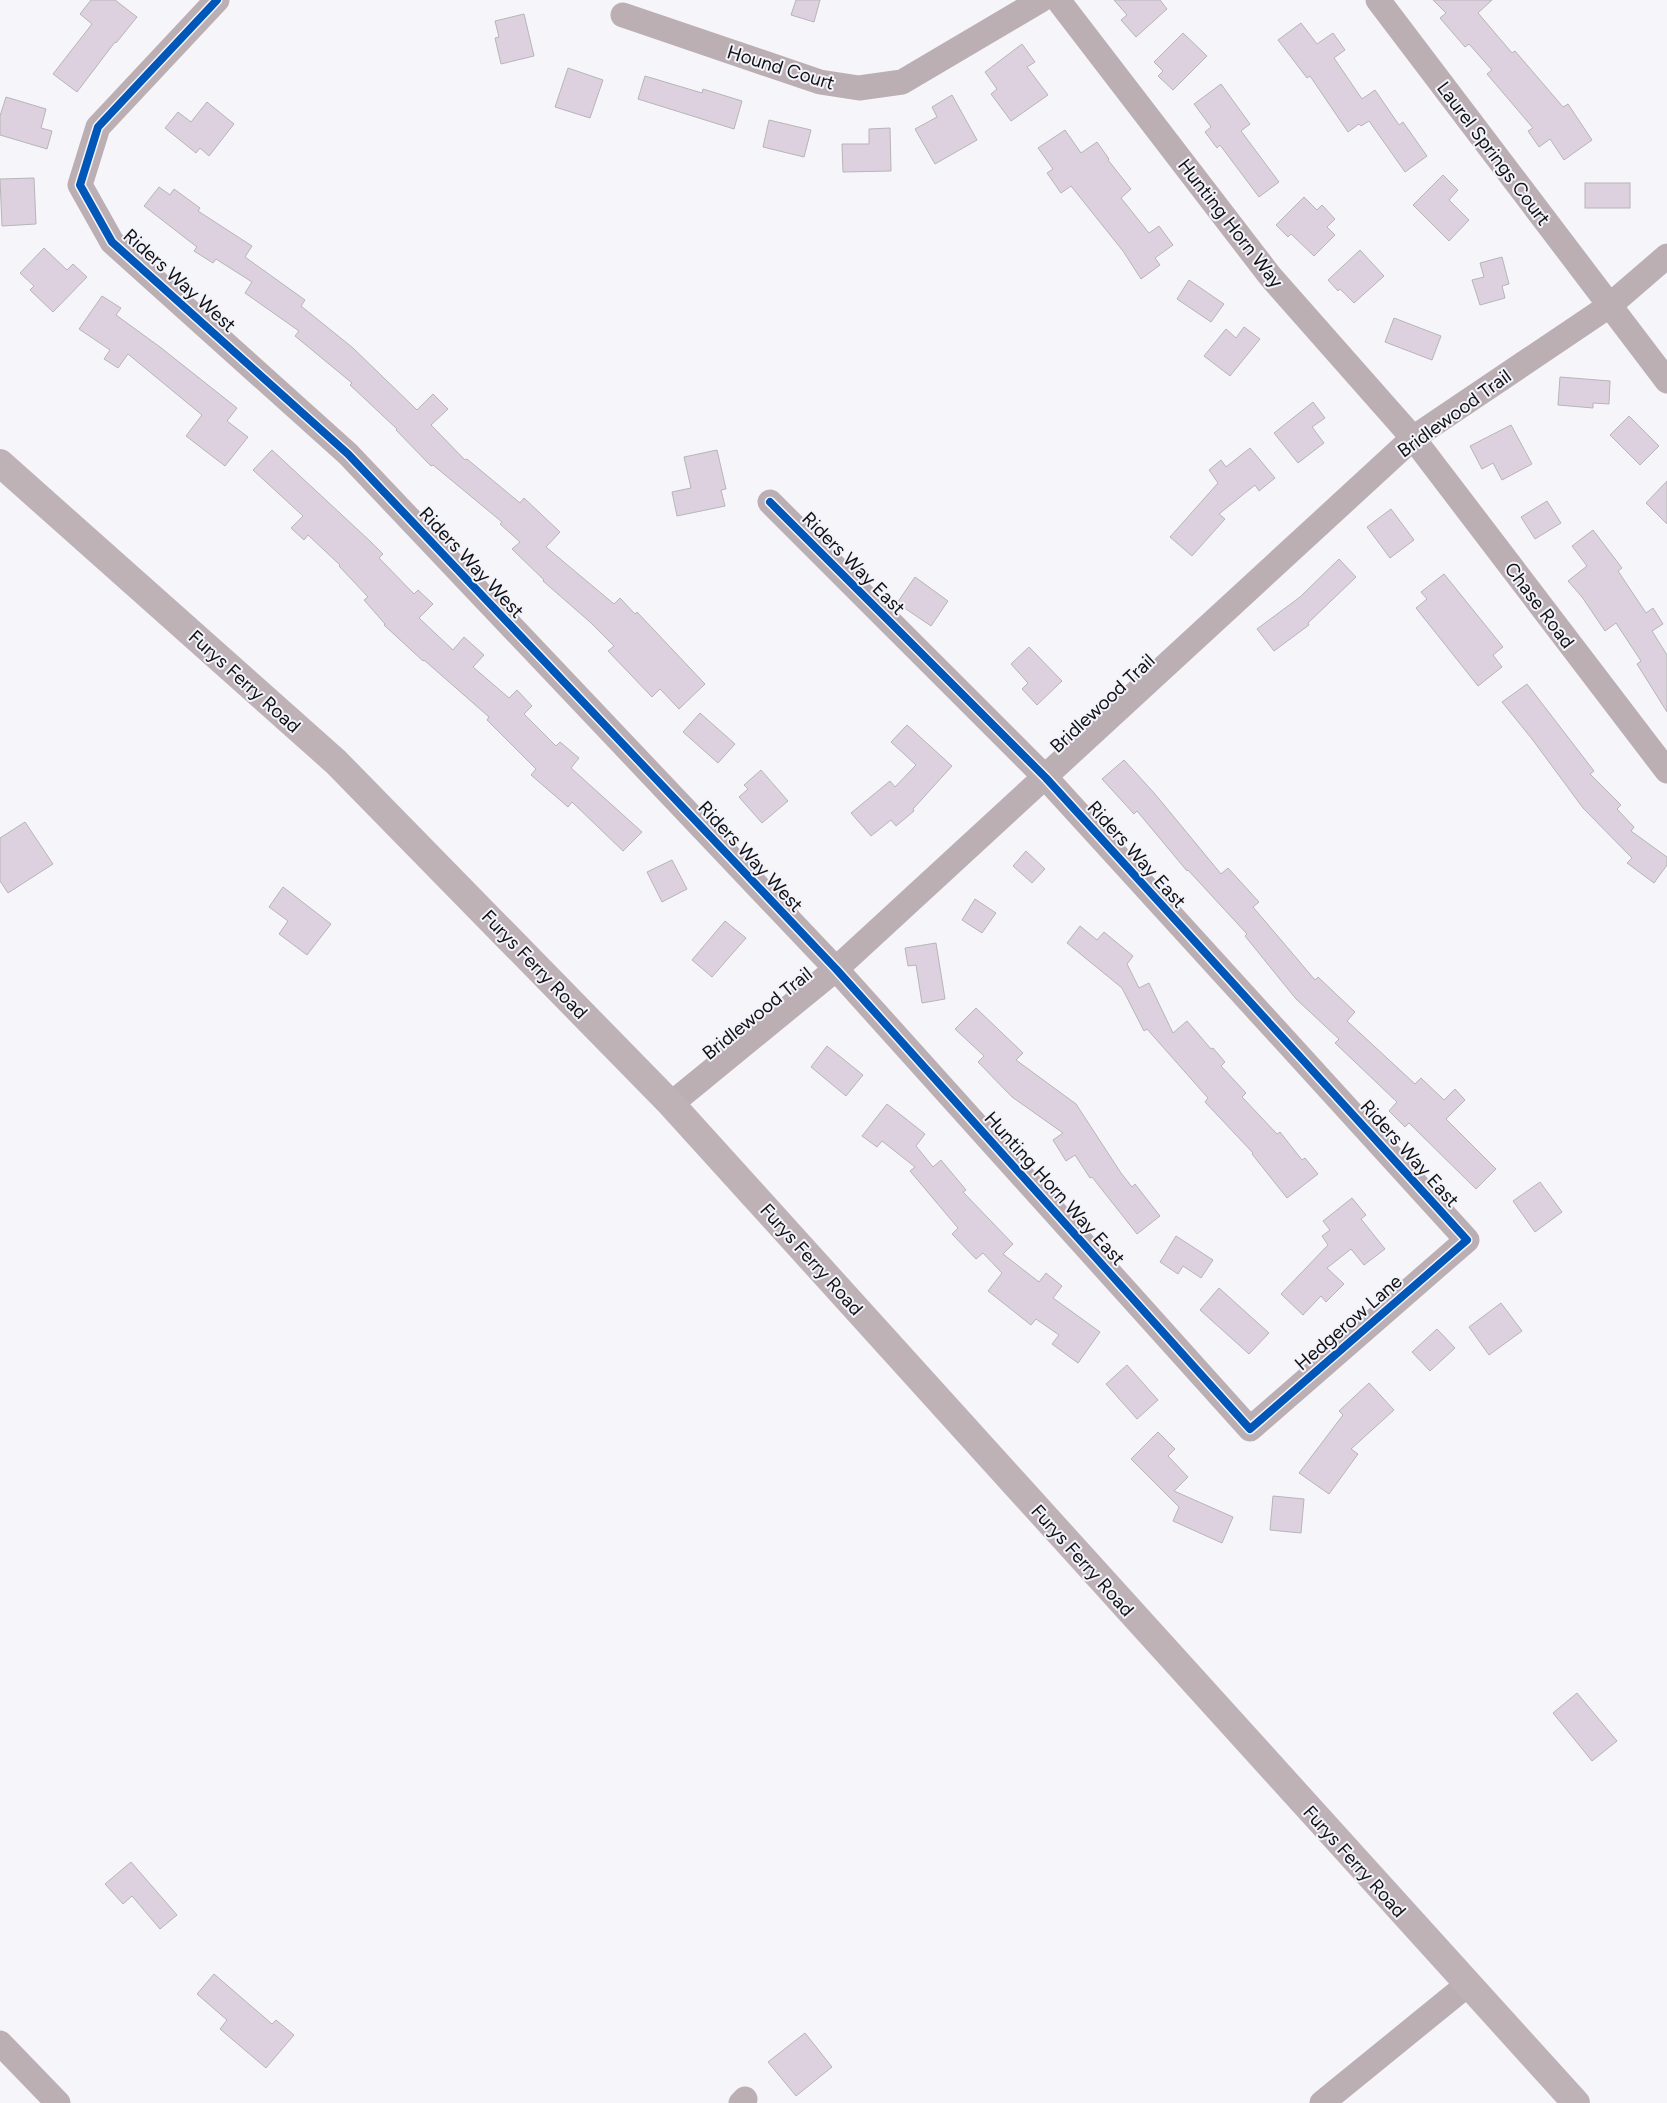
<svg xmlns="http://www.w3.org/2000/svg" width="1667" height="2103" viewBox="0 0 1667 2103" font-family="Figtree,sans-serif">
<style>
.building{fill:#ded1df;stroke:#b6b5b8}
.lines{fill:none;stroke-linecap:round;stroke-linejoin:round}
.minor{stroke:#bcafb3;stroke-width:25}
.major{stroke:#beb2b6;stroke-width:28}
.cycleway-casing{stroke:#f3f3fc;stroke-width:11}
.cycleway{stroke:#0057b8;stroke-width:8}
.labels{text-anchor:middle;stroke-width:4;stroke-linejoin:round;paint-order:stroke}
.street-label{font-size:19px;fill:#121215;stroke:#f3f3fc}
</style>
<rect width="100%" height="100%" fill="#f5f5fa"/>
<g class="building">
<path d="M91 0H115L137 17 116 43 115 42 77 92 53 74 92 24 80 14Z"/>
<path d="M796 0H820L814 22 791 15Z"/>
<path d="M1114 0H1160L1167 9 1136 37 1121 20 1127 15Z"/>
<path d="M1433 0H1492L1478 13 1512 53 1515 51 1563 107 1568 104 1592 140 1564 160 1550 139 1539 147 1528 131 1533 128 1487 74 1492 70 1469 44 1465 47 1440 18 1446 13Z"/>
<path d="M524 14 534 56 501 64 495 38 499 37 495 21Z"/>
<path d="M1301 23 1317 44 1333 33 1345 50 1334 58 1362 99 1375 90 1399 125 1403 122 1427 156 1405 172 1369 121 1361 126 1359 124 1348 132 1310 76 1307 78 1278 40Z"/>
<path d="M1183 33 1207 56 1173 90 1158 76 1163 71 1154 62Z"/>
<path d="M1022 44 1035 62 1027 67 1048 95 1011 121 991 94 997 89 985 72Z"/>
<path d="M568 68 603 80 590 118 555 107Z"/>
<path d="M645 76 702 93 703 89 742 101 734 129 638 99Z"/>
<path d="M1221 84 1250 124 1241 131 1279 182 1259 197 1220 145 1217 148 1205 132 1211 127 1194 104Z"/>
<path d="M952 95 977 140 935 164 915 129 937 117 932 107Z"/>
<path d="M6 97 46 109 41 128 52 131 47 149 0 135V116Z"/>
<path d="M207 102 234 124 209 156 200 148 196 153 165 128 178 112 191 122Z"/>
<path d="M769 120 811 130 804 157 763 147Z"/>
<path d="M890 128 891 171 843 172 842 144H869V129Z"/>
<path d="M1065 130 1081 153 1097 142 1109 159 1108 160 1131 189 1121 198 1149 233 1159 226 1173 245 1155 258 1160 265 1141 279 1123 251 1071 186 1061 193 1047 173 1053 169 1038 148Z"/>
<path d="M1443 175 1458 190 1449 200 1469 220 1449 241 1413 205Z"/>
<path d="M34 178 36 224 2 226 0 179Z"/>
<rect x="1585" y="183" width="45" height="25"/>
<path d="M159 187 170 195 174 189 200 208 198 211 252 246 245 257 305 300 301 306 353 348 417 410 433 394 448 409 431 425 465 460 467 459 520 503 524 498 560 532 546 547 614 604 620 598 635 614 637 612 705 684 679 709 660 689 652 697 608 651 614 646 590 622 543 581 544 580 512 549 520 542 500 524 502 522 433 465 431 466 396 430 397 429 350 385 352 383 295 336 299 331 245 293 252 282 216 259 213 263 194 251 197 247 144 206Z"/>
<path d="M1304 197 1317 210 1322 205 1335 219 1327 227 1335 235 1314 256 1291 234 1288 237 1276 225Z"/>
<path d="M44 248 67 270 73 264 87 277 53 312 30 290 34 286 20 273Z"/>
<path d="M1360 250 1384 276 1354 303 1340 289 1338 291 1328 280Z"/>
<path d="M1502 257 1509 284 1502 286 1505 298 1480 305 1472 280 1484 277 1480 263Z"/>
<path d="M1189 280 1224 304 1211 322 1177 299Z"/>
<path d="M102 296 121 308 116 315 160 347 237 408 227 421 248 437 225 466 186 436 202 415 128 354 118 368 104 359 110 350 79 329Z"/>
<path d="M1394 318 1441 336 1432 360 1385 342Z"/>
<path d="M1244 327 1260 339 1230 376 1204 356 1226 329 1236 338Z"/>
<path d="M1560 377 1610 381 1609 404 1593 403V408L1558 405Z"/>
<path d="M1313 402 1325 418 1312 427 1324 443 1298 463 1274 433Z"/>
<path d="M1629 416 1659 446 1640 465 1610 435Z"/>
<path d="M1511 425 1532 464 1502 480 1493 463 1482 469 1470 446Z"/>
<path d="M1250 448 1275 478 1259 491 1255 485 1219 514 1225 519 1192 556 1170 537 1218 483 1209 470 1221 460 1226 467Z"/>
<path d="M272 450 371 542 383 554 379 558 414 594 418 590 433 604 419 618 453 650 464 637 484 655 473 667 509 698 517 690 532 706 524 714 556 746 560 742 579 758 571 768 642 832 623 851 572 802 568 807 531 775 536 769 487 720 489 717 424 660 423 661 384 625 385 624 364 600 368 597 339 566 340 565 308 535 304 540 291 528 303 516 253 470Z"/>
<path d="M717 450 726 489 721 490 725 506 677 516 672 492 691 488 684 457Z"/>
<path d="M1667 481V524L1646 503Z"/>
<path d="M1547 501 1561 523 1535 539 1521 517Z"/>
<path d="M1391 509 1414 540 1390 558 1367 527Z"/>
<path d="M1593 530 1622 568 1618 571 1646 613 1653 608 1663 624 1652 631 1667 655V712L1637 664 1641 661 1616 623 1605 631 1582 597 1568 581 1587 566 1572 546Z"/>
<path d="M1339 559 1356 577 1308 623 1309 625 1274 651 1257 629 1300 597Z"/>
<path d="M1444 574 1503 647 1493 655 1502 667 1478 686 1416 608 1427 599 1421 592Z"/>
<path d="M915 577 948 601 931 626 897 603Z"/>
<path d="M1029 647 1062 681 1037 705 1022 689 1028 683 1011 664Z"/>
<path d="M1527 684 1594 771 1590 774 1621 805 1617 809 1634 827 1631 831 1667 857V865L1654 883 1627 863 1632 858 1583 808 1532 739 1502 702Z"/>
<path d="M700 713 735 744 718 763 683 732Z"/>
<path d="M907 725 952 766 913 809 914 811 896 826 891 820 871 836 851 813 890 781 895 787 916 765 891 742Z"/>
<path d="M1124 760 1155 794 1221 874 1228 868 1259 902 1253 907 1315 980 1318 977 1355 1012 1347 1021 1415 1084 1421 1078 1444 1100 1455 1089 1465 1100 1446 1119 1496 1169 1476 1189 1409 1123 1405 1127 1389 1111 1397 1102 1335 1043 1339 1039 1296 999 1245 936 1247 934 1188 870 1187 871 1137 811 1134 814 1102 779Z"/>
<path d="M761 770 788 801 762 823 739 797 748 789 744 785Z"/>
<path d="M25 822 53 864 8 893 0 881V838Z"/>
<path d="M1026 851 1045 869 1032 883 1013 866Z"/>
<path d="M672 860 687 889 662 902 647 872Z"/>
<path d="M283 887 331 924 307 955 279 934 288 921 269 907Z"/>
<path d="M975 899 996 913 982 933 962 920Z"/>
<path d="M725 921 746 938 712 977 692 960Z"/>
<path d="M1080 926 1097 940 1104 932 1133 956 1127 964 1139 988 1149 983 1173 1033 1187 1021 1211 1049 1213 1048 1225 1062 1221 1066 1246 1093 1242 1097 1277 1134 1280 1132 1302 1160 1305 1158 1318 1174 1287 1198 1252 1154 1253 1153 1205 1102 1208 1098 1147 1029 1144 1031 1122 988 1067 943Z"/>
<path d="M936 943 945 999 922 1003 916 965 908 966 905 948Z"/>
<path d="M976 1008 1023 1053 1016 1060 1076 1104 1121 1173 1132 1187 1135 1184 1160 1216 1137 1234 1092 1177 1090 1178 1075 1155 1066 1161 1053 1140 1063 1133 1012 1097 978 1062 984 1056 955 1029Z"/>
<path d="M827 1046 863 1075 846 1096 811 1067Z"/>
<path d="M887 1104 925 1134 916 1146 933 1167 941 1160 966 1190 963 1192 1013 1244 1003 1254 1039 1282 1046 1273 1062 1286 1053 1298 1100 1332 1078 1363 1052 1344 1059 1335 1036 1319 1031 1325 988 1291 1002 1273 983 1253 976 1259 952 1234 958 1228 910 1171 915 1167 882 1141 877 1147 862 1136Z"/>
<path d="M1540 1182 1562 1212 1535 1232 1513 1201Z"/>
<path d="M1352 1198 1366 1215 1361 1219 1385 1249 1364 1265 1351 1249 1327 1268 1344 1284 1326 1302 1321 1296 1303 1315 1281 1294 1328 1245 1322 1236 1330 1230 1323 1221Z"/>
<path d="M1176 1236 1213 1260 1201 1278 1183 1266 1178 1274 1160 1262Z"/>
<path d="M1219 1288 1269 1333 1249 1354 1200 1310Z"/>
<path d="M1501 1303 1522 1331 1489 1355 1469 1327Z"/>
<path d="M1437 1329 1455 1348 1430 1371 1412 1352Z"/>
<path d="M1127 1365 1158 1400 1137 1419 1106 1384Z"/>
<path d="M1369 1383 1394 1410 1351 1449 1358 1454 1329 1494 1299 1473 1343 1415 1339 1411Z"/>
<path d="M1158 1432 1175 1449 1168 1456 1188 1477 1174 1491 1233 1517 1222 1543 1173 1521 1179 1507 1131 1459Z"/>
<path d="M1273 1496 1304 1499 1301 1533 1270 1530Z"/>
<path d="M1577 1693 1617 1741 1592 1761 1553 1713Z"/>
<path d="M131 1862 177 1915 160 1929 132 1896 123 1904 105 1884Z"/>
<path d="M214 1974 272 2024 276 2020 294 2035 266 2068 220 2029 227 2020 197 1994Z"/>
<path d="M805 2033 832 2067 796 2096 768 2062Z"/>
</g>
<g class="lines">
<g class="minor">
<path d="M217 0 98 127 80 185 112 242 348 454 836 969 1250 1429 1467 1240 1046 778 770 502"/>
<path d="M1058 0 1270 276 1413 438 1667 771"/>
<path d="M1378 0 1667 381"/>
<path d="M623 15 820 82 859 88 902 82 1041 0"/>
<path d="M671 1104 836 969 1413 438 1609 306 1667 256"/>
<path d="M0 2043 58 2103"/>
<path d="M741 2103 745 2099"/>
<path d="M1322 2103 1467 1985"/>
</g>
<path class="major" d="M0 463 336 762 671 1104 1576 2103"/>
<defs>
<path id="cycleway" d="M217 0 98 127 80 185 112 242 348 454 836 969 1250 1429 1467 1240 1046 778 770 502"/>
</defs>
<use href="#cycleway" class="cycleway-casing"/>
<use href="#cycleway" class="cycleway"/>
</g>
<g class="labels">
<g class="street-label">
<text transform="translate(781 67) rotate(17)" y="7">Hound Court</text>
<text transform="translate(1494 153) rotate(53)" y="7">Laurel Springs Court</text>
<text transform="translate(1231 223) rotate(52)" y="7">Hunting Horn Way</text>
<text transform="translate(180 280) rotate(42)" y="7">Riders Way West</text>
<text transform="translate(1454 413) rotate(-36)" y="7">Bridlewood Trail</text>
<text transform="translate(472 562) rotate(47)" y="7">Riders Way West</text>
<text transform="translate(854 563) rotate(45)" y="7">Riders Way East</text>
<text transform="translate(1540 605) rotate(53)" y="7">Chase Road</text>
<text transform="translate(245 681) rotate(42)" y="7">Furys Ferry Road</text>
<text transform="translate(1102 703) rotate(-43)" y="7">Bridlewood Trail</text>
<text transform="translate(1137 854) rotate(48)" y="7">Riders Way East</text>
<text transform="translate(751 856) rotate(47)" y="7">Riders Way West</text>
<text transform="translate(535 964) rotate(46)" y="7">Furys Ferry Road</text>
<text transform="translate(757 1013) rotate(-39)" y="7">Bridlewood Trail</text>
<text transform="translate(1410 1153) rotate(48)" y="7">Riders Way East</text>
<text transform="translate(1055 1188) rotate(48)" y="7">Hunting Horn Way East</text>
<text transform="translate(812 1259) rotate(48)" y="7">Furys Ferry Road</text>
<text transform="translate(1348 1322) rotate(-41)" y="7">Hedgerow Lane</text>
<text transform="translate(1083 1560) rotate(48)" y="7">Furys Ferry Road</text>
<text transform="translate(1355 1861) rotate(48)" y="7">Furys Ferry Road</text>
</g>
</g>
</svg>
